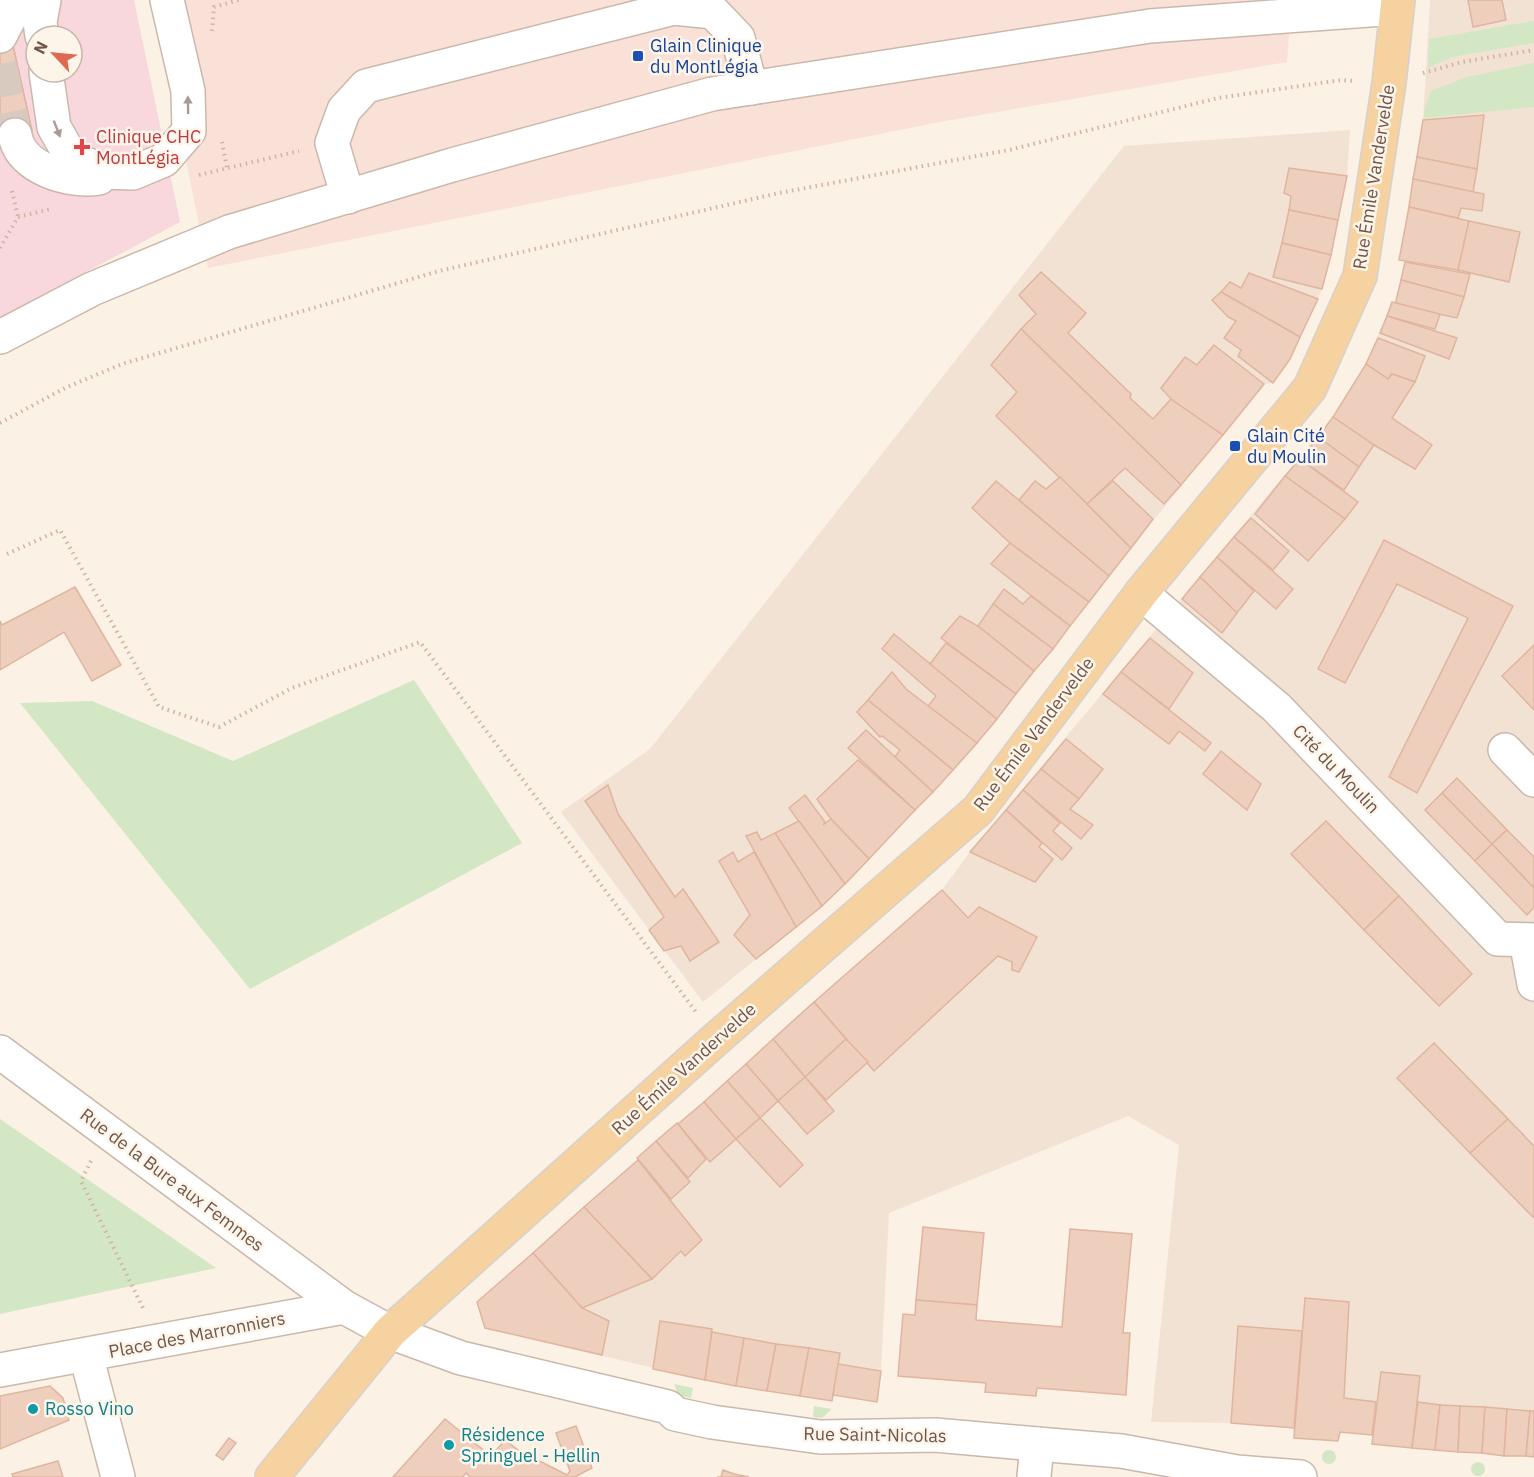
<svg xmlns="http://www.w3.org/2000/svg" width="1534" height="1477" viewBox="0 0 1534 1477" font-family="'IBM Plex Sans',sans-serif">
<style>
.residential{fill:#f2e2d3}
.commercial{fill:#fae1d8}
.medical{fill:#f8d8dd;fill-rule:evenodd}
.green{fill:#d3e7c4}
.building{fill:#eecfbd;stroke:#e0b59f;stroke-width:1.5}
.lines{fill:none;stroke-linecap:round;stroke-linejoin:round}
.minor-tunnel{stroke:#d8cabe;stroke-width:33;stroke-dasharray:33 16;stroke-linecap:butt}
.minor-casing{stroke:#cbb8ab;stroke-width:36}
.major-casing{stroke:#d7d0cd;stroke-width:36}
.path{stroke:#d3b2a1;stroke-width:4;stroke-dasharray:1.5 4.5;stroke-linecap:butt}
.minor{stroke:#fff;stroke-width:33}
.major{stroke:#f5d2a0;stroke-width:33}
.oneway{fill:#aa9a93}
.transit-dot{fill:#1a4fb4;stroke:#fef5ea;stroke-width:2}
.health-dot{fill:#e0444e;stroke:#fef5ea;stroke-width:2}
.culture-dot{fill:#0f9aa8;stroke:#fef5ea;stroke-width:2}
.labels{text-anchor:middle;stroke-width:5;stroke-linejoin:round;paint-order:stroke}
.transit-label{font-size:18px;fill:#164399;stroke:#fef5ea;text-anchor:start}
.health-label{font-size:18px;fill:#be3a42;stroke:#fef5ea;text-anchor:start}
.street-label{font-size:18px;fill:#71574b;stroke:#fef5ea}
.culture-label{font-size:18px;fill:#0d838f;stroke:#fef5ea;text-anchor:start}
</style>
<rect width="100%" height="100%" fill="#fbf1e4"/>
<g class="residential">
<path d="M1430 0H1534V1457L1373 1444 1372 1435 1340 1432 1338 1441 1294 1438 1293 1428 1231 1423 1151 1422 1179 1145 1128 1116 889 1213 881 1371 877 1402 834 1395 832 1401 705 1380 485 1328 477 1302 638 1160 656 1141 679 1124 942 890 970 852 1333 417 1366 364 1392 302 1395 304 1405 262 1399 260 1423 120Z"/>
<path d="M1350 130 1347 176 1322 289 1290 359 1273 383 1263 384 953 770 822 906 703 1002 561 812 650 749 1124 146Z"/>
</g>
<path class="commercial" d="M153 0H1292L1287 62 945 121 208 268Z"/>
<path class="medical" d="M0 0H134L180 222 0 318ZM36 36H72V72H36Z"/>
<g class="green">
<path d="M1534 21V43L1452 57 1428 68 1429 39Z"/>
<path d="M1534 63V107L1424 118 1425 107 1431 91 1467 77Z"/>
<path d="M414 680 522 843 250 989 20 703 92 701 233 761Z"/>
<path d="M0 1119 216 1268 0 1314Z"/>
<path d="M674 1384 693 1388 691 1398 679 1396Z"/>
<path d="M814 1406 832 1409 822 1418 813 1417Z"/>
<circle cx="1329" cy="1457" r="7"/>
<circle cx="1478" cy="1469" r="7"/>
</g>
<g class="building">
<path d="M1468 0H1502L1506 20 1473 27Z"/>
<path d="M11 37 32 131 0 138V40Z"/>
<path d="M11 37 32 131 0 138V40Z"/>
<path d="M1484 115 1477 169 1417 157 1423 120Z"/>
<path d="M1417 157 1477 169 1473 192 1413 179Z"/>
<path d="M1289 168 1347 176 1338 220 1289 210 1291 196 1284 193Z"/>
<path d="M1413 179 1484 194 1482 211 1461 208 1458 218 1409 207Z"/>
<path d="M1409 207 1469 221 1458 270 1399 260Z"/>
<path d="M1289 210 1338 220 1331 255 1282 243Z"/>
<path d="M1469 221 1520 232 1509 282 1458 270Z"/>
<path d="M1282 243 1331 255 1322 289 1273 277Z"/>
<path d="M1405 262 1470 274 1464 297 1401 280Z"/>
<path d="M1041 272 1086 313 1068 333 1131 394 1130 398 1153 419 1171 399 1223 435 1181 485 1021 329 1036 314 1019 295Z"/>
<path d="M1249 273 1318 299 1300 337 1221 292 1230 282 1241 288Z"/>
<path d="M1401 280 1464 297 1457 318 1395 305Z"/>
<path d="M1221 292 1300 337 1290 359 1273 383 1238 356 1241 350 1224 338 1236 321 1228 317 1212 300Z"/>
<path d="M1392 302 1440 314 1435 329 1387 316Z"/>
<path d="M1387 316 1457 338 1449 359 1380 333Z"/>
<path d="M1021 329 1181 485 1164 504 1125 468 1087 504 996 416 1017 392 991 365Z"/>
<path d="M1378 338 1425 356 1415 382 1392 374 1388 379 1366 364Z"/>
<path d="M1214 345 1264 384 1223 435 1171 399 1161 388 1185 357 1197 365Z"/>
<path d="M1366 364 1388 379 1392 374 1415 382 1392 418 1432 445 1415 469 1374 445 1333 417Z"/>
<path d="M1333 417 1374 445 1359 467 1318 437Z"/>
<path d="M1318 437 1359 467 1344 490 1300 459Z"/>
<path d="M1300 459 1358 502 1345 519 1285 476Z"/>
<path d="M1285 476 1345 519 1308 561 1255 514Z"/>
<path d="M1060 477 1131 548 1109 576 1019 500 1035 481 1046 489Z"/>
<path d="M996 481 1109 576 1089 602 1010 543 972 508Z"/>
<path d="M1113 481 1153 519 1131 548 1087 504Z"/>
<path d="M1251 518 1289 551 1273 570 1234 537Z"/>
<path d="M1234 537 1293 589 1276 609 1217 557Z"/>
<path d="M1384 540 1513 606 1417 793 1389 777 1468 618 1397 584 1345 683 1318 669Z"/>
<path d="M1010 543 1089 602 1070 626 991 564Z"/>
<path d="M1217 557 1254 591 1237 613 1200 577Z"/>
<path d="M1200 577 1237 613 1222 633 1182 599Z"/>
<path d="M75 587 121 665 92 681 64 632 0 670V621L2 625Z"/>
<path d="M1004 589 1023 604 1031 596 1070 626 1053 649 993 604Z"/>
<path d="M993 604 1053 649 1034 671 978 626Z"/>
<path d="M960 616 978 626 1034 671 1016 694 941 638Z"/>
<path d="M894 634 997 719 977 743 928 706 936 696 882 649Z"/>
<path d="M1150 638 1193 673 1169 709 1121 672Z"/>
<path d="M946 643 1016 694 997 719 930 664Z"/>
<path d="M1534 645V710L1502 676Z"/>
<path d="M892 672 906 689 977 743 953 770 868 700Z"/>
<path d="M1121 672 1211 743 1205 751 1179 731 1169 744 1103 694Z"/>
<path d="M868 700 953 770 933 792 895 757 900 750 882 736 880 737 857 712Z"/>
<path d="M866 730 933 792 915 810 848 748Z"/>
<path d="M1066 739 1103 769 1079 799 1041 769Z"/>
<path d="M1221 751 1261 784 1247 810 1203 774Z"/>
<path d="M858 760 915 810 869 859 831 819 817 799Z"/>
<path d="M1041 769 1079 799 1070 809 1093 825 1081 839 1023 790Z"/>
<path d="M1457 778 1507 830 1492 844 1442 793Z"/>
<path d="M608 785 618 814 675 897 683 889 719 942 690 961 681 946 664 951 649 930 664 917 585 801Z"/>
<path d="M1023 790 1060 823 1053 831 1072 848 1062 860 1006 810Z"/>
<path d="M1442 793 1492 844 1475 861 1425 810Z"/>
<path d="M805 795 825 822 823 825 831 819 869 859 845 884 789 808Z"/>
<path d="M1006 810 1042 843 1039 847 1053 859 1035 882 970 852Z"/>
<path d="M799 821 845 884 822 906 775 833Z"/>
<path d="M1326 821 1399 896 1364 930 1291 854Z"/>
<path d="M1507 830 1534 857V888L1492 844Z"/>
<path d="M757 832 761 840 775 833 822 906 796 927 746 836Z"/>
<path d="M1492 844 1534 888V907L1527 915 1475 861Z"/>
<path d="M733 852 738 862 754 852 796 927 756 959 734 935 750 915 719 861Z"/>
<path d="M942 890 968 918 979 907 1037 937 1019 972 1012 970V962L998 956 874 1071 814 1002Z"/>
<path d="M1399 896 1472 974 1439 1006 1364 930Z"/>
<path d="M814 1002 846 1039 805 1077 773 1039Z"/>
<path d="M773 1039 805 1077 778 1101 746 1064Z"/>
<path d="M846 1039 868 1062 826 1100 805 1077Z"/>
<path d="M1434 1043 1508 1119 1470 1153 1397 1078Z"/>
<path d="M746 1064 778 1101 760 1118 727 1081Z"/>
<path d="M805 1077 834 1111 807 1134 778 1101Z"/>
<path d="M727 1081 760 1118 736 1139 704 1102Z"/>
<path d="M704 1102 736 1139 710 1162 678 1124Z"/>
<path d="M760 1118 803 1165 780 1187 736 1139Z"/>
<path d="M1508 1119 1534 1146V1218L1470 1153Z"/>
<path d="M677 1123 706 1159 688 1178 656 1141Z"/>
<path d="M656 1141 690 1182 671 1199 637 1158Z"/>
<path d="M638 1160 702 1240 685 1256 681 1251 652 1279 584 1207Z"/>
<path d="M584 1207 652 1279 582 1308 533 1253Z"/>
<path d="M923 1227 984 1233 977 1305 916 1300Z"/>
<path d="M1070 1229 1132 1234 1123 1333H1130L1126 1395 1037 1388 1036 1396 985 1392 986 1383 898 1376 903 1314 915 1315 916 1300 977 1305 976 1320 1062 1327Z"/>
<path d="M533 1253 582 1308 609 1321 602 1355 485 1328 477 1302Z"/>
<path d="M1305 1298 1349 1302 1344 1398 1376 1402 1372 1435 1340 1432 1338 1441 1294 1438Z"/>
<path d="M660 1321 712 1329 705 1380 653 1369Z"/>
<path d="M1238 1326 1302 1331 1294 1428 1231 1423Z"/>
<path d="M712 1332 744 1338 736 1386 705 1380Z"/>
<path d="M744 1338 776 1344 767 1391 736 1386Z"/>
<path d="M776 1344 809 1348 800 1396 767 1391Z"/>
<path d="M809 1348 840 1353 832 1401 800 1396Z"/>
<path d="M838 1364 881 1371 877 1402 833 1395Z"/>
<path d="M1381 1372 1420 1376 1412 1448 1372 1444Z"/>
<path d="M50 1386 63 1398 69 1420 0 1449V1396Z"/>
<path d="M1418 1402 1440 1405 1435 1450 1412 1448Z"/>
<path d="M1440 1405 1460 1406 1458 1452 1435 1450Z"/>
<path d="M1460 1406 1485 1407 1482 1453 1458 1452Z"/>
<path d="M1485 1407 1507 1409 1504 1456 1482 1453Z"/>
<path d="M1507 1409 1530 1411 1526 1456H1504Z"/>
<path d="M1530 1411H1534V1457L1526 1456Z"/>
<path d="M445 1419 491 1456 505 1440 518 1450 567 1475 570 1471 556 1433 576 1426 592 1468 575 1477H470L466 1473 463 1477H393Z"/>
<path d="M229 1438 236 1443 223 1460 216 1455Z"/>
<path d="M58 1461 63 1477H13L12 1474Z"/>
<path d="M723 1470 734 1474 749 1477H717H721Z"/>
</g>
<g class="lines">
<path class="minor-tunnel" d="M0 64 15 135"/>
<defs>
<g id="minor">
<path d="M0 36 19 0"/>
<path d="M42 36 40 22 44 0"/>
<path d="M46 72 54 127 71 157 103 172 133 173 164 160 189 131 188 91 167 0"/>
<path d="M15 135C20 169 71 183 99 178"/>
<path d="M348 197 332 143 344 110 366 86 674 8 713 12 738 38 751 88"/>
<path d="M0 337 92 289 229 232 452 165 712 94 1150 26 1397 8"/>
<path d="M1141 593 1277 708 1498 939 1534 940"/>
<path d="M1505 750 1534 780"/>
<path d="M1526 940 1534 984"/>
<path d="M0 1052 344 1307 390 1332 461 1358 668 1407 675 1414 712 1422 820 1437 935 1435 1037 1444 1121 1451 1237 1472 1300 1477"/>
<path d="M86 1355 118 1477"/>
<path d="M0 1370 344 1307"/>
<path d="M1034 1477 1037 1444"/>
</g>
<path id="major" d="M272 1477 390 1332 716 1039 978 810 1141 593 1310 388 1360 276 1389 83 1398 0"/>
</defs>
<use href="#minor" class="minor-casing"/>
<use href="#major" class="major-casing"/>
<g class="path">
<path d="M212 31 214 7 239 0"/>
<path d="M1423 73 1462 62 1534 50"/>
<path d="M222 142 227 168"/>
<path d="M199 175 299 151"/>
<path d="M12 191 18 217"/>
<path d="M0 248 18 217 51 209"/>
<path d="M0 423 65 388 122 364 439 271 779 193 1009 150 1218 98 1341 80 1354 81"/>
<path d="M7 554 60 530 159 707 219 727 292 688 420 642 696 1012"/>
<path d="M91 1161 81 1181 143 1308"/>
</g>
<use href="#minor" class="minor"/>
<use href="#major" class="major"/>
</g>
<defs><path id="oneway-solid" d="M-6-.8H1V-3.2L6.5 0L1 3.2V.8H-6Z" transform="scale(1.5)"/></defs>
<g class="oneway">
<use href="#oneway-solid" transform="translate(188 105) rotate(-91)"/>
<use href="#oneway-solid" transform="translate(57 129) rotate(69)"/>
</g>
<g class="transit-dot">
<rect x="632" y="50" width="12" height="12" rx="3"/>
<rect x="1229" y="440" width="12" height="12" rx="3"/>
</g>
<path class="health-dot" d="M79 138h6v6h6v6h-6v6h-6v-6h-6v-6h6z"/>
<g class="culture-dot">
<circle cx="33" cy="1409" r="6"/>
<circle cx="449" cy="1445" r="6"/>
</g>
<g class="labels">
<g class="transit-label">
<text x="650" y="52">Glain Clinique<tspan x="650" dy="21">du MontLégia</tspan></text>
<text x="1247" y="442">Glain Cité<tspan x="1247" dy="21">du Moulin</tspan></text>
</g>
<g class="health-label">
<text x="96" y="143">Clinique CHC<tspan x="96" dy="21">MontLégia</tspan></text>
</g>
<g class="street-label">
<text transform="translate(1374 177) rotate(-81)" y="6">Rue Émile Vandervelde</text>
<text transform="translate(1034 734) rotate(-53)" y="6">Rue Émile Vandervelde</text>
<text transform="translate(1336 769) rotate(46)" y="6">Cité du Moulin</text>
<text transform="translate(684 1069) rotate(-42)" y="6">Rue Émile Vandervelde</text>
<text transform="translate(172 1180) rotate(37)" y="6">Rue de la Bure aux Femmes</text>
<text transform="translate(197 1335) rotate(-11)" y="6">Place des Marronniers</text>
<text transform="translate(875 1435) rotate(1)" y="6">Rue Saint-Nicolas</text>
</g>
<g class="culture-label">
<text x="45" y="1415">Rosso Vino</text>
<text x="461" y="1441">Résidence<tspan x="461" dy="21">Springuel - Hellin</tspan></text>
</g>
</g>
<g transform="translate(54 54) rotate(296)"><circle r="28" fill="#fef5ea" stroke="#c6b6aa" stroke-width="1.5"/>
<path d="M0-4.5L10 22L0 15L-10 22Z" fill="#dd6a50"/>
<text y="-9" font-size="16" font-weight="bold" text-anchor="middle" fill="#71574b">N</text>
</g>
</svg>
